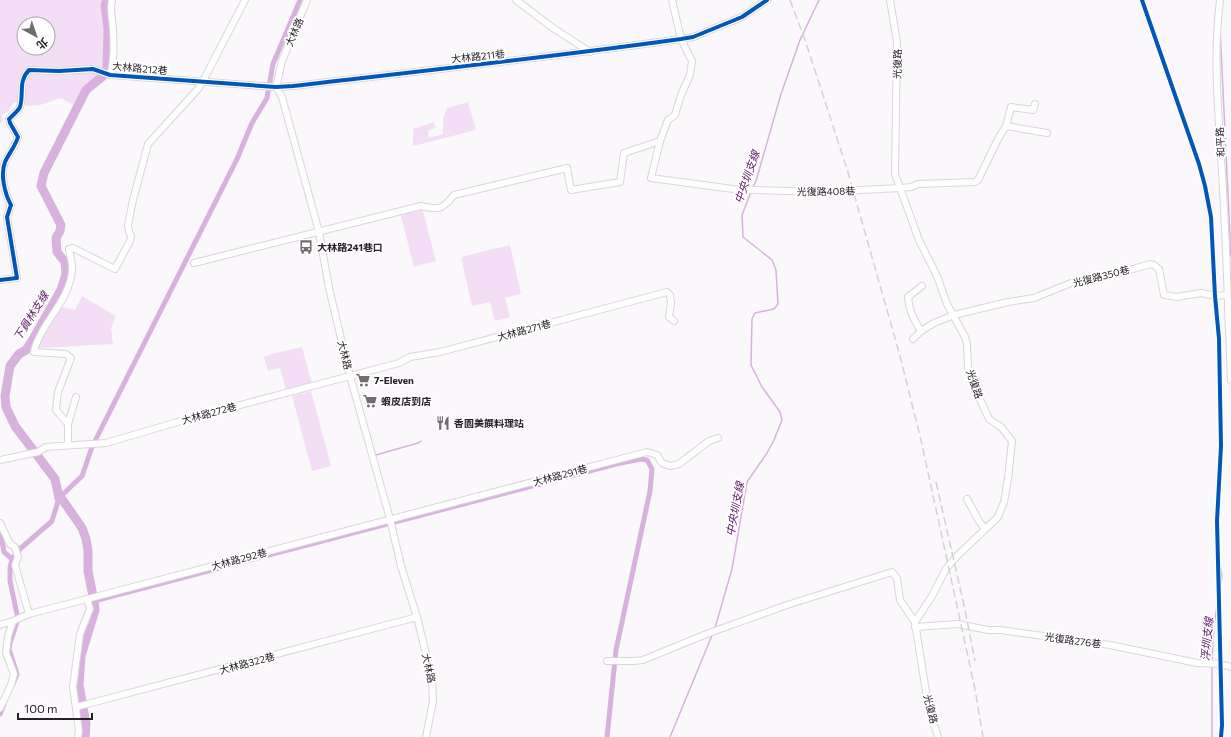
<svg xmlns="http://www.w3.org/2000/svg" width="1231" height="737" viewBox="0 0 1231 737" font-family="Commissioner,'Noto Sans TC',sans-serif">
<style>
.green{fill:#f3def6;fill-rule:evenodd}
.lines{fill:none;stroke-linecap:round;stroke-linejoin:round}
.stream{stroke:#d9b1df;stroke-width:1.5}
.canal{stroke:#d9b1df;stroke-width:5}
.river{stroke:#d9b1df;stroke-width:9}
.minor-casing{stroke:#dad5db;stroke-width:8}
.minor{stroke:#fefefe;stroke-width:6}
.rail{stroke:#d3d2d3;stroke-width:1.5;stroke-dasharray:8 4;stroke-linecap:butt}
.cycleway-casing{stroke:#fff;stroke-width:6}
.cycleway{stroke:#0057b8;stroke-width:4}
.labels{text-anchor:middle;stroke-width:4;stroke-linejoin:round;paint-order:stroke}
.street-label{font-size:10px;fill:#282029;stroke:#fff}
.poi-label{font-size:10px;font-weight:bold;fill:#282029;stroke:#fff;text-anchor:start}
.water-label{font-size:11px;font-style:italic;fill:#62206d;stroke:#fff}
</style>
<rect width="100%" height="100%" fill="#fbf8fb"/>
<g class="green">
<path d="M0 0H105L103 8 106 29 104 67 100 74 85 88 74 105 61 98 40 105 28 106 14 102 9 110 2 115 3 121 0 124ZM24 24H48V48H24Z"/>
<path d="M468 102 476 130 413 146V129L433 122 436 127 428 131 429 138 443 134V118L447 108Z"/>
<path d="M419 208 423 211 436 261 414 267 400 212Z"/>
<path d="M510 245 521 294 505 298 510 317 495 321 490 302 472 306 461 257Z"/>
<path d="M82 296 116 316 111 328 113 344 39 348 43 336 62 307 75 310Z"/>
<path d="M302 347 312 384 286 391 280 368 268 371 264 357 275 353Z"/>
<path d="M311 391 331 466 312 471 292 396Z"/>
</g>
<g class="lines">
<g class="stream">
<path d="M1220 28 1231 256"/>
<path d="M752 189 756 181 781 94 800 40 819 0"/>
<path d="M376 455 418 443 421 441"/>
<path d="M715 628 732 569 747 482 767 453 774 440 782 420 780 412 762 387 751 365 752 319 755 313 774 309 778 304 776 270 772 260 743 237 742 215 751 192"/>
<path d="M1212 662 1214 625 1222 576 1216 543"/>
<path d="M1212 666V737"/>
<path d="M670 737 713 633"/>
</g>
<g class="canal">
<path d="M0 530 4 552 12 559 10 568V581L18 619 10 643 9 649 17 674 13 684"/>
<path d="M12 559 21 548 52 521 59 498 82 476 92 447 237 159 252 123 267 98 273 64 300 0"/>
<path d="M94 601 616 464 641 459 647 460 652 469 650 491 616 650 607 737"/>
<path d="M0 714 4 704"/>
</g>
<path class="river" d="M85 737 86 724 79 685 81 656 95 610 94 601 88 571V550L86 539 82 528 62 499 59 498 55 479 15 426 6 407 5 396 10 366 19 354 26 350 32 341 61 290 66 274 65 262 57 252 56 238 60 231 61 225 41 186 44 173 86 90 103 76 107 68 108 29 105 6 107 0"/>
<defs>
<g id="minor">
<path d="M307 0 282 61 276 87 282 97 319 232 329 288 350 376 390 519 401 566 417 617 432 679 433 701 426 737"/>
<path d="M516 0 553 28 590 52"/>
<path d="M890 0 897 42 895 174 919 240 937 276 947 304 965 337 967 344 968 367 972 382 984 408 989 419 1001 427 1012 441 1008 479 1004 502 998 517 956 557 946 569 932 596 915 622 928 705 938 737"/>
<path d="M1220 0C1212 63 1220 128 1223 191 1227 254 1228 317 1231 380"/>
<path d="M110 75C114 61 114 45 113 31 113 20 109 11 112 0"/>
<path d="M1006 126 1047 133"/>
<path d="M660 141 651 178 733 189 755 190 822 192 900 188 911 187 918 184 975 182 978 180 998 139 1006 126 1011 107 1033 110 1035 104"/>
<path d="M194 263 421 206C439 210 442 210 454 195L567 168 571 190 620 182 624 153 660 141 668 120 675 115 681 95 690 75 692 61 681 39 672 0"/>
<path d="M0 280 17 278 7 217 11 205C5 194 0 175 5 162 9 153 15 147 18 137L10 123 9 119C12 116 18 111 20 107 24 94 18 81 29 70L59 71 93 69 110 75 276 87 293 86C422 71 552 57 681 39L693 37 742 17 767 0"/>
<path d="M921 331C914 320 909 311 908 297L922 286"/>
<path d="M913 339 921 331 934 323 954 315 1008 302 1034 298 1071 283 1109 276 1150 264 1154 265 1159 269 1164 295 1177 297 1201 293 1215 296 1227 295"/>
<path d="M68 424 76 397"/>
<path d="M68 445V424L56 410 58 392 71 358 66 354 34 352C35 344 39 338 42 332 53 312 70 294 72 271 73 263 70 257 69 249L73 248 115 269 130 241 131 236 129 232 128 225 133 200 148 144 198 89 203 81 245 0"/>
<path d="M0 460 38 452 46 447 106 443 191 418 399 363 410 357 440 352 667 292 670 295 671 303 669 317 674 321"/>
<path d="M967 499 979 521 985 529"/>
<path d="M0 523 10 544 15 547 18 557 15 565 29 614"/>
<path d="M0 625 13 621 29 614 87 599 647 452 657 455 662 463 670 466 679 464 709 441 718 438"/>
<path d="M915 627 958 624 988 630H1000L1110 645 1197 663 1221 664 1231 667"/>
<path d="M607 661H634L643 660 709 633 787 605 892 572 897 578 900 600 915 622"/>
<path d="M76 707 417 617"/>
<path d="M0 708 11 685 14 674 6 653 8 636 13 621"/>
<path d="M78 737 79 731 73 687 80 634 90 609 87 599"/>
</g>
</defs>
<use href="#minor" class="minor-casing"/>
<use href="#minor" class="minor"/>
<g class="rail">
<path d="M790 0 805 40 847 169 900 356 921 440 975 689 983 737"/>
<path d="M936 482 964 605 975 661"/>
</g>
<defs>
<g id="cycleway">
<path d="M1142 0 1199 164 1205 186 1211 217 1215 296 1219 339 1221 446 1217 521 1222 725 1221 737"/>
<path d="M0 280 17 278 7 217 11 205C5 194 0 175 5 162 9 153 15 147 18 137L10 123 9 119C12 116 18 111 20 107 24 94 18 81 29 70L59 71 93 69 110 75 276 87 293 86C422 71 552 57 681 39L693 37 742 17 767 0"/>
</g>
</defs>
<use href="#cycleway" class="cycleway-casing"/>
<use href="#cycleway" class="cycleway"/>
</g>
<defs>
<symbol id="bus-bare" viewBox="-9 -9 18 18"><path d="M-5-6H5V4H4V6H2V4H-2V6H-4V4H-5ZM-3.5-4V0h7V-4ZM-3.5 1.2v1.5H-2V1.2ZM2 1.2v1.5H3.5V1.2Z" fill="#726c72" stroke="#fff" stroke-width="2.5" paint-order="stroke"/></symbol>
<symbol id="supermarket-bare" viewBox="-9 -9 18 18"><path d="M-6-5.5h2.5l.6 2H6L4.5 2H-2.5L-4.4-4H-6ZM-1.5 3.2a1.3 1.3 0 1 0 .1 0ZM3 3.2a1.3 1.3 0 1 0 .1 0Z" fill="#726c72" stroke="#fff" stroke-width="2.5" paint-order="stroke"/></symbol>
<symbol id="restaurant-bare" viewBox="-9 -9 18 18"><path d="M-5-6h1v4h1v-4h1v4h1v-4h1v5L-1.5 .5V6h-2V.5L-5-1ZM5-6V6H3V1.5H1.5Q1.5-4 5-6Z" fill="#726c72" stroke="#fff" stroke-width="2.5" paint-order="stroke"/></symbol>
</defs>
<g fill-rule="evenodd">
<use href="#bus-bare" x="296" y="237" width="20" height="20"/>
<use href="#supermarket-bare" x="353" y="370" width="20" height="20"/>
<use href="#supermarket-bare" x="360" y="391" width="20" height="20"/>
<use href="#restaurant-bare" x="433" y="413" width="20" height="20"/>
</g>
<g class="labels">
<g class="street-label">
<text transform="translate(294 32) rotate(-67)" y="4">大林路</text>
<text transform="translate(478 56) rotate(-6)" y="4">大林路211巷</text>
<text transform="translate(897 64) rotate(-89)" y="4">光復路</text>
<text transform="translate(140 68) rotate(5)" y="4">大林路212巷</text>
<text transform="translate(1220 142) rotate(-93)" y="4">和平路</text>
<text transform="translate(826 191) rotate(-1)" y="4">光復路408巷</text>
<text transform="translate(1101 276) rotate(-14)" y="4">光復路350巷</text>
<text transform="translate(524 330) rotate(-15)" y="4">大林路271巷</text>
<text transform="translate(345 355) rotate(76)" y="4">大林路</text>
<text transform="translate(975 384) rotate(71)" y="4">光復路</text>
<text transform="translate(209 413) rotate(-15)" y="4">大林路272巷</text>
<text transform="translate(560 475) rotate(-15)" y="4">大林路291巷</text>
<text transform="translate(239 559) rotate(-15)" y="4">大林路292巷</text>
<text transform="translate(1073 640) rotate(8)" y="4">光復路276巷</text>
<text transform="translate(247 663) rotate(-15)" y="4">大林路322巷</text>
<text transform="translate(429 668) rotate(78)" y="4">大林路</text>
<text transform="translate(931 709) rotate(76)" y="4">光復路</text>
</g>
<g class="poi-label">
<text x="317" y="251">大林路241巷口</text>
<text x="374" y="384">7-Eleven</text>
<text x="381" y="405">蝦皮店到店</text>
<text x="454" y="427">香園美饌料理站</text>
</g>
<g class="water-label">
<text transform="translate(747 177) rotate(-71)" y="4">中央圳支線</text>
<text transform="translate(31 316) rotate(-58)" y="4">下員林支線</text>
<text transform="translate(735 509) rotate(-79)" y="4">中央圳支線</text>
<text transform="translate(1207 639) rotate(-85)" y="4">浮圳支線</text>
</g>
</g>
<g transform="translate(36 36) rotate(140)"><circle r="19" fill="#ffffff" stroke="#a9a6a9"/>
<path d="M0-3L7 15L0 10L-7 15Z" fill="#726c72"/>
<text y="-6" font-size="11" font-weight="bold" text-anchor="middle" fill="#282029">北</text>
</g>
<path d="M18 713v6h74v-6" fill="none" stroke="#282029" stroke-width="2"/>
<text x="24" y="713" font-size="12" fill="#282029" stroke="#ffffff" stroke-width="3" paint-order="stroke">100 m</text>
</svg>
